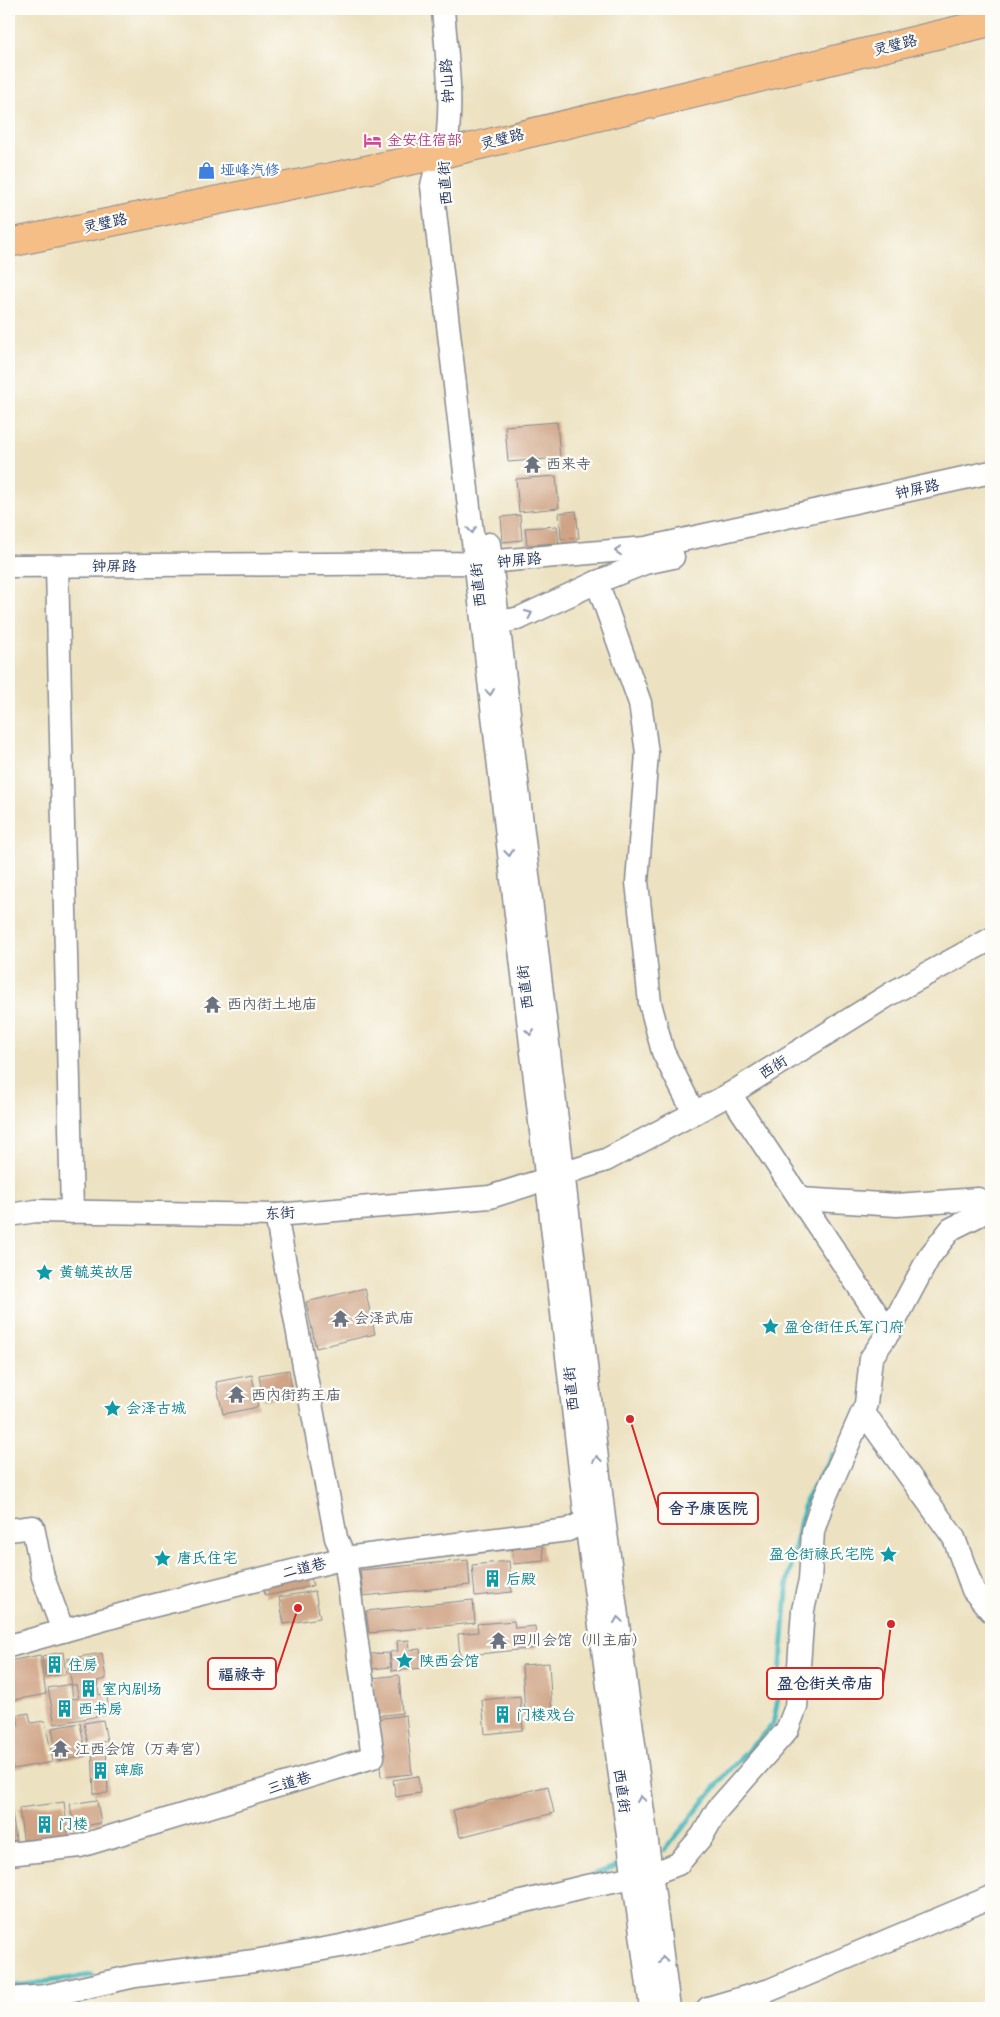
<svg xmlns="http://www.w3.org/2000/svg" width="1000" height="2017" viewBox="0 0 1000 2017" font-family="Sriracha,'LXGW WenKai TC',sans-serif">
<style>
.lines{fill:none;stroke-linecap:round;stroke-linejoin:round}
.stream{stroke:#43b4ba;stroke-width:5}
.building{fill:#cfa486}
.minor-casing{stroke:#84888f;stroke-width:25}
.major-casing{stroke:#84888f;stroke-width:30}
.minor{stroke:#fff;stroke-width:22}
.major{stroke:#f6be87;stroke-width:28}
.oneway{stroke:#8d97ae}
.labels{text-anchor:middle;stroke-width:4.5;stroke-linejoin:round;paint-order:stroke}
.street-label{font-size:15px;fill:#1b2f5e;stroke:#fdfcf7}
.hotel-label{font-size:15px;fill:#b23c85;stroke:#fdfcf7;text-anchor:start}
.shop-label{font-size:15px;fill:#366cbe;stroke:#fdfcf7;text-anchor:start}
.worship-label{font-size:15px;fill:#5b616d;stroke:#fdfcf7;text-anchor:start}
.culture-label{font-size:15px;fill:#0d838f;stroke:#fdfcf7;text-anchor:start}
.leader{fill:none;stroke:#d62828;stroke-width:2}
.callout-dot{fill:#d62828;stroke:#fdfcf7;stroke-width:2}
.callout{fill:#fdfcf7;stroke:#d62828;stroke-width:2}
.callout-label{font-size:16px;text-anchor:middle;font-weight:bold;fill:#1b2f5e}
</style>
<rect width="100%" height="100%" fill="#fdfcf7"/>
<filter id="ink" filterUnits="userSpaceOnUse"><feTurbulence type="fractalNoise" baseFrequency=".02" numOctaves="2"/><feDisplacementMap in="SourceGraphic" scale="10" xChannelSelector="R" yChannelSelector="G"/><feConvolveMatrix kernelMatrix="1 2 1 2 8 2 1 2 1" color-interpolation-filters="sRGB"/></filter>
<filter id="wash" filterUnits="userSpaceOnUse"><feTurbulence type="fractalNoise" baseFrequency=".0096" numOctaves="4" result="noise"/><feDisplacementMap in="SourceGraphic" scale="20" xChannelSelector="R" yChannelSelector="G"/><feGaussianBlur stdDeviation="1.12" result="paint"/><feColorMatrix in="noise" values="0 0 0 0 0 0 0 0 0 0 0 0 0 0 0 0 0 1.4 0 .05"/><feComposite in="paint" operator="in"/></filter>
<g filter="url(#wash)">
<rect width="100%" height="100%" fill="#ece1c0"/>
<g class="lines">
<g class="stream">
<path d="M665 1850 725 1775 773 1724 778 1699 788 1580 805 1501 833 1454"/>
<path d="M595 1874 617 1866"/>
<path d="M9 1987 92 1975"/>
</g>
</g>
<g id="blocks">
<g class="building">
<path d="M557 422 560 458 508 462 505 426Z"/>
<path d="M556 476 559 508 519 512 516 479Z"/>
<path d="M576 511 579 538 561 539 559 513Z"/>
<path d="M520 515 522 540 503 542 501 517Z"/>
<path d="M557 526 559 543 527 545 525 528Z"/>
<path d="M365 1288 375 1334 316 1348 306 1302Z"/>
<path d="M289 1370 293 1395 263 1400 259 1375Z"/>
<path d="M252 1375 258 1407 223 1414 216 1382Z"/>
<path d="M542 1543 544 1561 514 1564 512 1546Z"/>
<path d="M468 1560 470 1585 363 1596 360 1570Z"/>
<path d="M509 1561 512 1592 475 1596 472 1565Z"/>
<path d="M310 1572 313 1586 265 1596 262 1581Z"/>
<path d="M315 1591 320 1618 284 1624 279 1597Z"/>
<path d="M473 1600 475 1623 369 1633 366 1611Z"/>
<path d="M514 1621 515 1628 535 1626 537 1648 460 1656 458 1634 478 1632 477 1624Z"/>
<path d="M409 1640 410 1650 420 1649 422 1668 392 1671 390 1652 398 1651 397 1641Z"/>
<path d="M63 1652 66 1674 46 1677 42 1656Z"/>
<path d="M102 1653 106 1679 97 1681 99 1695 106 1693 110 1714 55 1724 48 1688 71 1684 73 1699 79 1698 76 1685H72L67 1659Z"/>
<path d="M389 1653 391 1667 372 1669 370 1654Z"/>
<path d="M40 1655 46 1694 9 1701V1661Z"/>
<path d="M549 1663 552 1713 525 1714 522 1665Z"/>
<path d="M399 1675 402 1713 376 1716 372 1678Z"/>
<path d="M520 1696 523 1730 485 1734 482 1700Z"/>
<path d="M29 1713 31 1723 45 1721 53 1762 13 1769 9 1745V1728L19 1726 17 1715Z"/>
<path d="M406 1715 412 1774 381 1777 376 1719Z"/>
<path d="M103 1720 107 1741 88 1745 84 1723Z"/>
<path d="M80 1723 86 1756 58 1761 52 1728Z"/>
<path d="M92 1746H106L108 1793 94 1794Z"/>
<path d="M418 1776 420 1793 396 1797 393 1780Z"/>
<path d="M548 1786 554 1813 460 1837 453 1810Z"/>
<path d="M97 1800 101 1823 74 1828 70 1804Z"/>
<path d="M64 1802 69 1840 24 1845 19 1808Z"/>
<path d="M12 1812 16 1840 9 1841V1813Z"/>
</g>
</g>
</g>
<g filter="url(#ink)">
<use href="#blocks" fill-opacity="0" stroke="#84888f" stroke-width="1"/>
<g class="lines">
<defs>
<g id="minor">
<path d="M443 9C446 49 452 91 448 132 445 151 435 167 432 186L586 1521 651 2008"/>
<path d="M489 544 604 1518 669 2008"/>
<path d="M9 566 475 563 646 548 991 472"/>
<path d="M57 566 72 1212"/>
<path d="M597 582 640 703 647 753 637 882 650 1003 663 1052 694 1113"/>
<path d="M483 626 520 618 597 582 645 563 673 557"/>
<path d="M730 1094 800 1199 897 1205 978 1199 991 1205"/>
<path d="M800 1199 889 1332"/>
<path d="M9 1215 36 1211 276 1215 490 1197 606 1160 730 1094 892 993 991 939"/>
<path d="M861 1418 870 1421 954 1538 973 1590 991 1611"/>
<path d="M9 1530 33 1527 43 1577 63 1631"/>
<path d="M9 1646 152 1606 345 1558 568 1530 586 1521 600 1519"/>
<path d="M9 1854 80 1846 373 1757 345 1558 336 1538 276 1215"/>
<path d="M9 1999 46 1996 135 1976 254 1961 341 1946 587 1886 651 1874 678 1864 702 1836 717 1810 787 1730 796 1707 803 1610 810 1580 813 1531 822 1504 866 1404 871 1358 889 1332 929 1257 951 1229 991 1209"/>
<path d="M708 2008 770 1990 991 1897"/>
</g>
<path id="major" d="M9 243 443 154 991 22"/>
</defs>
<use href="#minor" class="minor-casing"/>
<use href="#major" class="major-casing"/>
<use href="#minor" class="minor"/>
<use href="#major" class="major"/>
</g>
<defs><path id="oneway-chevron" d="M-2-3.5L2.5 0L-2 3.5" fill="none" stroke-width="1.6" stroke-linecap="round" stroke-linejoin="round" transform="scale(1.25)"/></defs>
<g class="oneway">
<use href="#oneway-chevron" transform="translate(472 530) rotate(83)"/>
<use href="#oneway-chevron" transform="translate(618 551) rotate(175)"/>
<use href="#oneway-chevron" transform="translate(529 614) rotate(-25)"/>
<use href="#oneway-chevron" transform="translate(490 692) rotate(83)"/>
<use href="#oneway-chevron" transform="translate(509 853) rotate(83)"/>
<use href="#oneway-chevron" transform="translate(530 1032) rotate(83)"/>
<use href="#oneway-chevron" transform="translate(597 1459) rotate(-97)"/>
<use href="#oneway-chevron" transform="translate(618 1620) rotate(-98)"/>
<use href="#oneway-chevron" transform="translate(641 1799) rotate(-98)"/>
<use href="#oneway-chevron" transform="translate(663 1960) rotate(-98)"/>
</g>
</g>
<defs>
<symbol id="hotel-bare" viewBox="-9 -9 18 18"><path d="M-6-4.5h1.5V1H6V5H4.5V3h-9V5H-6ZM-4 0a1.8 1.8 0 1 1 3.6 0ZM.5 0V-2.5h3Q6-2.5 6 0Z" fill="#d1479c" stroke="#fdfcf7" stroke-width="2.5" paint-order="stroke"/></symbol>
<symbol id="shop-bare" viewBox="-9 -9 18 18"><path d="M-5-2.5h2.3a2.7 3.5 0 0 1 5.4 0H5L5.5 6h-11ZM-1.5-2.5h3a1.5 2.3 0 0 0-3 0Z" fill="#3f7fe0" stroke="#fdfcf7" stroke-width="2.5" paint-order="stroke"/></symbol>
<symbol id="temple-bare" viewBox="-9 -9 18 18"><path d="M0-6L5-2H3V0L6.5 2.5H4V6H1.5V3h-3V6H-4V2.5H-6.5L-3 0V-2H-5Z" fill="#6b7280" stroke="#fdfcf7" stroke-width="2.5" paint-order="stroke"/></symbol>
<symbol id="sight-bare" viewBox="-9 -9 18 18"><path d="M0-6L1.8-2.2L6-1.7L2.9 1.2L3.7 5.4L0 3.3L-3.7 5.4L-2.9 1.2L-6-1.7L-1.8-2.2Z" fill="#0f9aa8" stroke="#fdfcf7" stroke-width="2.5" paint-order="stroke"/></symbol>
<symbol id="building-bare" viewBox="-9 -9 18 18"><path d="M-4-6H4V6H1V3H-1V6H-4ZM-2.5-4.3h1.7v1.8h-1.7ZM.8-4.3h1.7v1.8H.8ZM-2.5-1h1.7V.8h-1.7ZM.8-1h1.7V.8H.8Z" fill="#0f9aa8" stroke="#fdfcf7" stroke-width="2.5" paint-order="stroke"/></symbol>
</defs>
<g fill-rule="evenodd">
<use href="#hotel-bare" x="360" y="128" width="25" height="25"/>
<use href="#shop-bare" x="194" y="158" width="25" height="25"/>
<use href="#temple-bare" x="520" y="452" width="25" height="25"/>
<use href="#temple-bare" x="200" y="992" width="25" height="25"/>
<use href="#sight-bare" x="32" y="1260" width="25" height="25"/>
<use href="#temple-bare" x="328" y="1306" width="25" height="25"/>
<use href="#sight-bare" x="758" y="1314" width="25" height="25"/>
<use href="#temple-bare" x="224" y="1382" width="25" height="25"/>
<use href="#sight-bare" x="100" y="1396" width="25" height="25"/>
<use href="#sight-bare" x="876" y="1542" width="25" height="25"/>
<use href="#sight-bare" x="150" y="1546" width="25" height="25"/>
<use href="#building-bare" x="480" y="1566" width="25" height="25"/>
<use href="#temple-bare" x="486" y="1628" width="25" height="25"/>
<use href="#sight-bare" x="392" y="1648" width="25" height="25"/>
<use href="#building-bare" x="42" y="1652" width="25" height="25"/>
<use href="#building-bare" x="76" y="1676" width="25" height="25"/>
<use href="#building-bare" x="52" y="1696" width="25" height="25"/>
<use href="#building-bare" x="490" y="1702" width="25" height="25"/>
<use href="#temple-bare" x="48" y="1736" width="25" height="25"/>
<use href="#building-bare" x="88" y="1758" width="25" height="25"/>
<use href="#building-bare" x="32" y="1812" width="25" height="25"/>
</g>
<g class="labels">
<g class="street-label">
<text transform="translate(895 45) rotate(-14)" y="5">灵璧路</text>
<text transform="translate(447 81) rotate(-93)" y="5">钟山路</text>
<text transform="translate(502 139) rotate(-14)" y="5">灵璧路</text>
<text transform="translate(445 183) rotate(-94)" y="5">西直街</text>
<text transform="translate(105 223) rotate(-12)" y="5">灵璧路</text>
<text transform="translate(917 489) rotate(-12)" y="5">钟屏路</text>
<text transform="translate(519 560) rotate(-5)" y="5">钟屏路</text>
<text x="114" y="571">钟屏路</text>
<text transform="translate(478 585) rotate(-96)" y="5">西直街</text>
<text transform="translate(525 987) rotate(-97)" y="5">西直街</text>
<text transform="translate(773 1067) rotate(-32)" y="5">西街</text>
<text transform="translate(280 1213) rotate(-3)" y="5">东街</text>
<text transform="translate(571 1389) rotate(-96)" y="5">西直街</text>
<text transform="translate(304 1568) rotate(-14)" y="5">二道巷</text>
<text transform="translate(289 1783) rotate(-17)" y="5">三道巷</text>
<text transform="translate(622 1791) rotate(82)" y="5">西直街</text>
</g>
<g class="hotel-label">
<text x="387" y="145">金安住宿部</text>
</g>
<g class="shop-label">
<text x="220" y="175">垭峰汽修</text>
</g>
<g class="worship-label">
<text x="546" y="469">西来寺</text>
<text x="227" y="1009">西内街土地庙</text>
<text x="354" y="1323">会泽武庙</text>
<text x="251" y="1400">西内街药王庙</text>
<text x="512" y="1645">四川会馆（川主庙）</text>
<text x="75" y="1754">江西会馆（万寿宫）</text>
</g>
<g class="culture-label">
<text x="59" y="1277">黄毓英故居</text>
<text x="784" y="1332">盈仓街任氏军门府</text>
<text x="126" y="1413">会泽古城</text>
<text x="874" y="1559" text-anchor="end">盈仓街禄氏宅院</text>
<text x="177" y="1563">唐氏住宅</text>
<text x="506" y="1584">后殿</text>
<text x="419" y="1666">陕西会馆</text>
<text x="68" y="1670">住房</text>
<text x="102" y="1694">室内剧场</text>
<text x="78" y="1714">西书房</text>
<text x="516" y="1720">门楼戏台</text>
<text x="114" y="1775">碑廊</text>
<text x="58" y="1829">门楼</text>
</g>
</g>
<path class="leader" d="M630 1419L658 1509M298 1608L276 1674M891 1624L883 1684"/>
<g class="callout-dot">
<circle cx="630" cy="1419" r="5"/>
<circle cx="298" cy="1608" r="5"/>
<circle cx="891" cy="1624" r="5"/>
</g>
<g class="callout">
<rect x="658" y="1493" width="100" height="31" rx="5"/>
<rect x="208" y="1658" width="68" height="31" rx="5"/>
<rect x="767" y="1668" width="116" height="31" rx="5"/>
</g>
<g class="callout-label">
<text x="708" y="1514">舍予康医院</text>
<text x="242" y="1680">福禄寺</text>
<text x="825" y="1689">盈仓街关帝庙</text>
</g>
<rect width="1000" height="2017" fill="none" stroke="#fdfcf7" stroke-width="30"/>
</svg>
